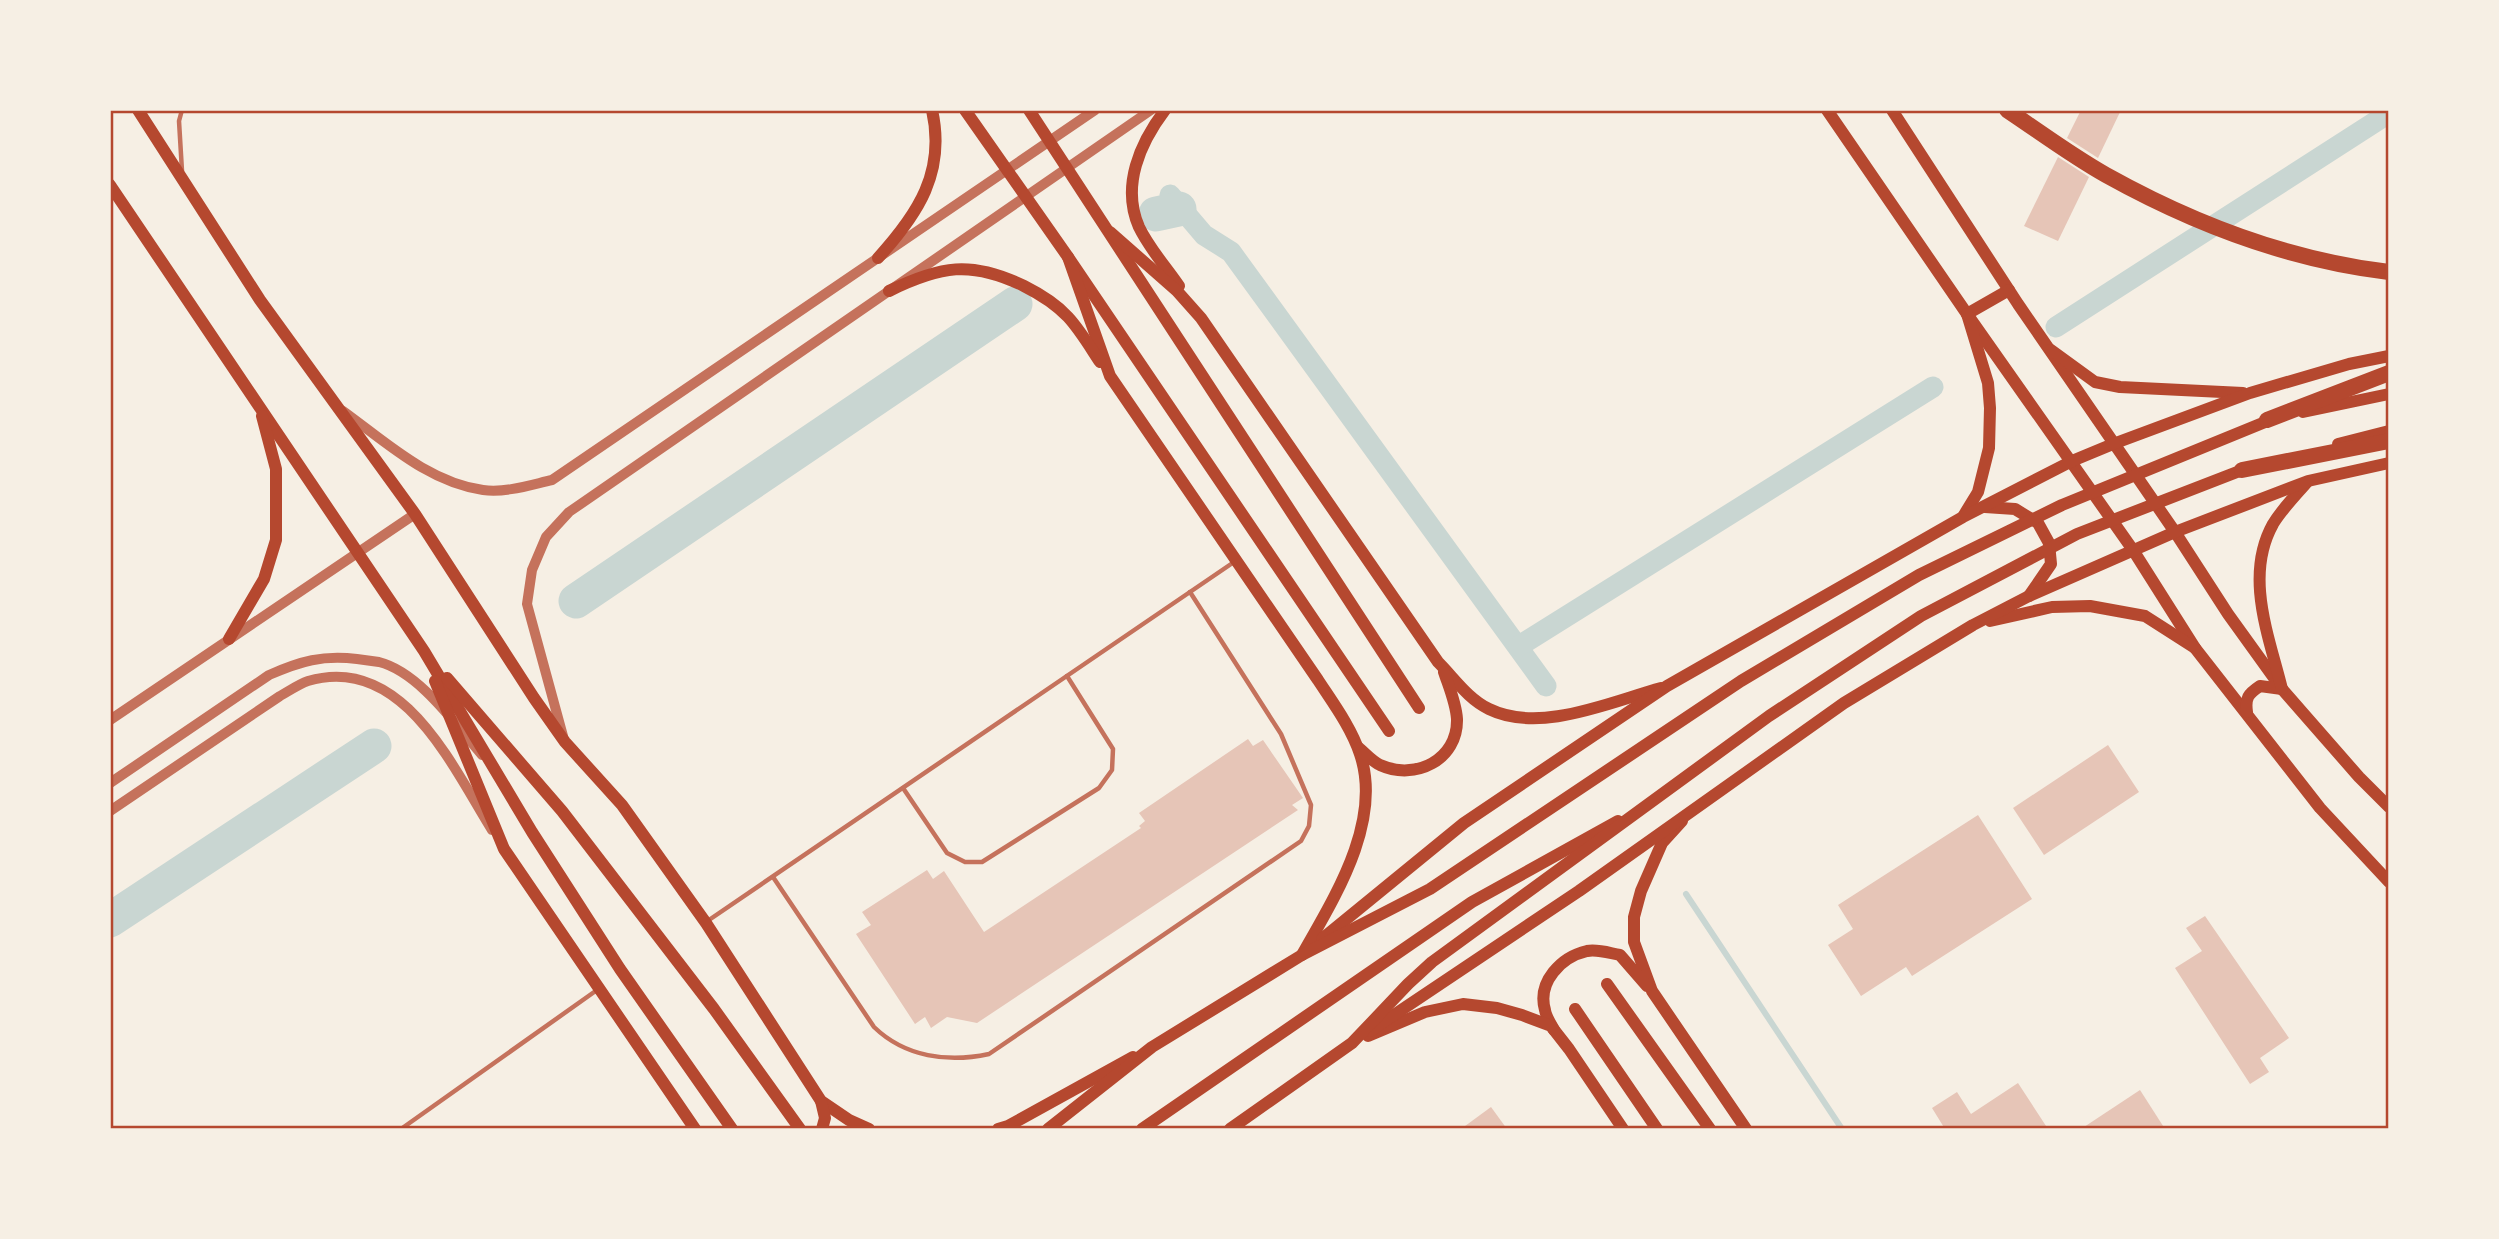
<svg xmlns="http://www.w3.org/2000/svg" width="2499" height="1239" viewBox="0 0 2499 1239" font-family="'Public Sans',sans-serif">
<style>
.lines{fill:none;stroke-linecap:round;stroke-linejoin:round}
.stream{stroke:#c9d6d2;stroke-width:6}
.canal{stroke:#c9d6d2;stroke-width:21}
.river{stroke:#c9d6d2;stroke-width:35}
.building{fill:#e6c5b7}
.service{stroke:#c5725c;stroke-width:4.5}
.tertiary{stroke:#c5725c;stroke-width:10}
.secondary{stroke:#b5482f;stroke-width:12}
.primary{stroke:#b5482f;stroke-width:12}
.motorway{stroke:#b5482f;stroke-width:16}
.neatline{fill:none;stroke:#b5482f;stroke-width:2.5}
</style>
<rect width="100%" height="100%" fill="#f6efe4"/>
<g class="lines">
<path class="stream" d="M1686 894 1842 1129"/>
<g class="canal">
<path d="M1170 195 1204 235 1231 252 1546 686"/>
<path d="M2056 327 2389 113"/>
<path d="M1519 646 1933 387"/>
</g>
<g class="river">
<path d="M1156 214 1179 209"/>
<path d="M576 601 1015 304"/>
<path d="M110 920 374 746"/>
</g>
</g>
<g class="building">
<path d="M2081 110H2121L2098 158 2067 138Z"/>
<path d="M2058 157 2089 177 2058 241 2024 226Z"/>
<path d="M1248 739 1253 746 1263 740 1303 798 1292 805 1298 810 977 1023 947 1017 931 1028 925 1017 915 1024 856 934 871 925 862 912 927 870 933 879 944 871 984 932 1141 828 1139 826 1145 821 1139 813Z"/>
<path d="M2108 745 2139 792 2044 855 2013 808Z"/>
<path d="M1978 815 2032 899 1912 976 1906 967 1861 996 1828 945 1853 929 1838 905Z"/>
<path d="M2205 916 2289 1038 2260 1058 2269 1072 2250 1084 2175 968 2202 951 2186 928Z"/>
<path d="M2018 1083 2048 1129H1945L1932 1108 1957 1092 1971 1114Z"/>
<path d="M2140 1090 2165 1129H2081Z"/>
<path d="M1491 1107 1507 1129H1461Z"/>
</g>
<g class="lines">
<g class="service">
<path d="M182 171 179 121 182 110"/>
<path d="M903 788 947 853 965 862H982L1099 788 1112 770 1113 749 1067 676"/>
<path d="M773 877 874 1027C905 1057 948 1063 989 1054L1301 841 1309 826 1311 805 1281 734 1190 592"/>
<path d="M706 922 1234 562"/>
<path d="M401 1129 597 990"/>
</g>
<g class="tertiary">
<path d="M343 411C386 442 428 482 483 490 506 493 530 485 552 480L1095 110"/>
<path d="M110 720 415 514"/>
<path d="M563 736 527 604 532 570 546 537 569 512 1151 110"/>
<path d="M110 783 269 675C301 661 322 655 357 659 364 660 372 661 379 662 419 672 455 724 482 755"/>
<path d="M110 811 280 696C289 691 299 684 308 681 402 653 452 766 492 830"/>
</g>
<g class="secondary">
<path d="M138 110 260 300 415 514 534 698 565 742 622 805 706 923 821 1101 849 1120 869 1129"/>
<path d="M965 110 1068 257 1389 731"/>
<path d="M1029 110 1419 708"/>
<path d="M1165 110C1140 143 1121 186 1139 227 1149 248 1166 267 1179 286"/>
<path d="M1827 110 1967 314 2133 550 2195 648 2320 808 2389 882"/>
<path d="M1892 110 2018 304 2175 532 2228 614 2282 689 2359 777 2389 807"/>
<path d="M110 185 424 651 532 832 620 969 732 1129"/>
<path d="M1110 232 1177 291 1201 318 1438 662C1454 678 1468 699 1489 709 1540 734 1610 702 1661 688"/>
<path d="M1068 257 1110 376 1318 680C1333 703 1351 727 1360 754 1383 822 1334 898 1302 955"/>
<path d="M878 258C918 214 946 172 932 110"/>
<path d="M889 291C940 266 971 260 1024 286 1040 294 1055 303 1068 317 1080 330 1090 347 1100 362"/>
<path d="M1967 314 2009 290"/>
<path d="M229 639 264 579 276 540V469L262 416"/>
<path d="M447 678 562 811 714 1009 800 1129"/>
<path d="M435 681 504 849 695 1129"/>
<path d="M2247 712C2245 698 2248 694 2260 686L2282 689"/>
<path d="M1359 748C1365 753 1372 761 1380 765 1415 781 1458 760 1457 719 1456 703 1449 687 1444 672"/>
<path d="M1682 821 1662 843 1641 891 1634 917V942L1652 991 1746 1129"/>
<path d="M1607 984 1710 1129"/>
<path d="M1575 1009 1657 1129"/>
<path d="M1554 1030C1551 1024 1546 1017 1545 1010 1537 982 1561 957 1587 951 1598 949 1609 953 1620 955L1647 986"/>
<path d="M1368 1036 1425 1012 1463 1004 1497 1008 1522 1015 1551 1026 1569 1049 1623 1129"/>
<path d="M821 1101 825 1118 822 1129"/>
<path d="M998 1129 1008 1126 1133 1057"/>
<path d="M1142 1129 1472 902 1618 821"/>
</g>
<g class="primary">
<path d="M2051 350 2095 382 2120 387 2243 393"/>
<path d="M2303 412 2389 394"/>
<path d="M2338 444 2389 431"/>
<path d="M1985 507 2015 509 2038 523 2049 543 2051 564 2029 596"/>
<path d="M1964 515 1978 492 1989 448 1990 408 1988 383 1967 314"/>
<path d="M1990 621 2052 607 2090 606 2145 616 2195 648"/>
<path d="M2282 689C2269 636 2244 576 2273 524 2282 509 2296 495 2307 482"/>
<path d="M1322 939 1464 823 1667 686 1963 517 2072 461 2113 444 2250 393 2349 364 2389 356"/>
<path d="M1370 1031 1579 891 1844 703 1973 625 2029 596 2175 532 2308 481 2389 463"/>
<path d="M1048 1129 1152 1047 1302 955 1430 889 1741 681 1919 575 2062 505 2275 418"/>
<path d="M1230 1129 1352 1043 1408 984 1432 962 1769 716 1921 616 2077 534 2250 467"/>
</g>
<g class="motorway">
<path d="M2007 110C2040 132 2072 156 2106 175 2194 224 2288 260 2389 272"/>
<path d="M2267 420 2389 373"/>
<path d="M2242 470 2389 441"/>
</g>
</g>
<rect width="2499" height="1239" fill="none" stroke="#f6efe4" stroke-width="224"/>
<rect x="112" y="112" width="2275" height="1015" class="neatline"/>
</svg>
